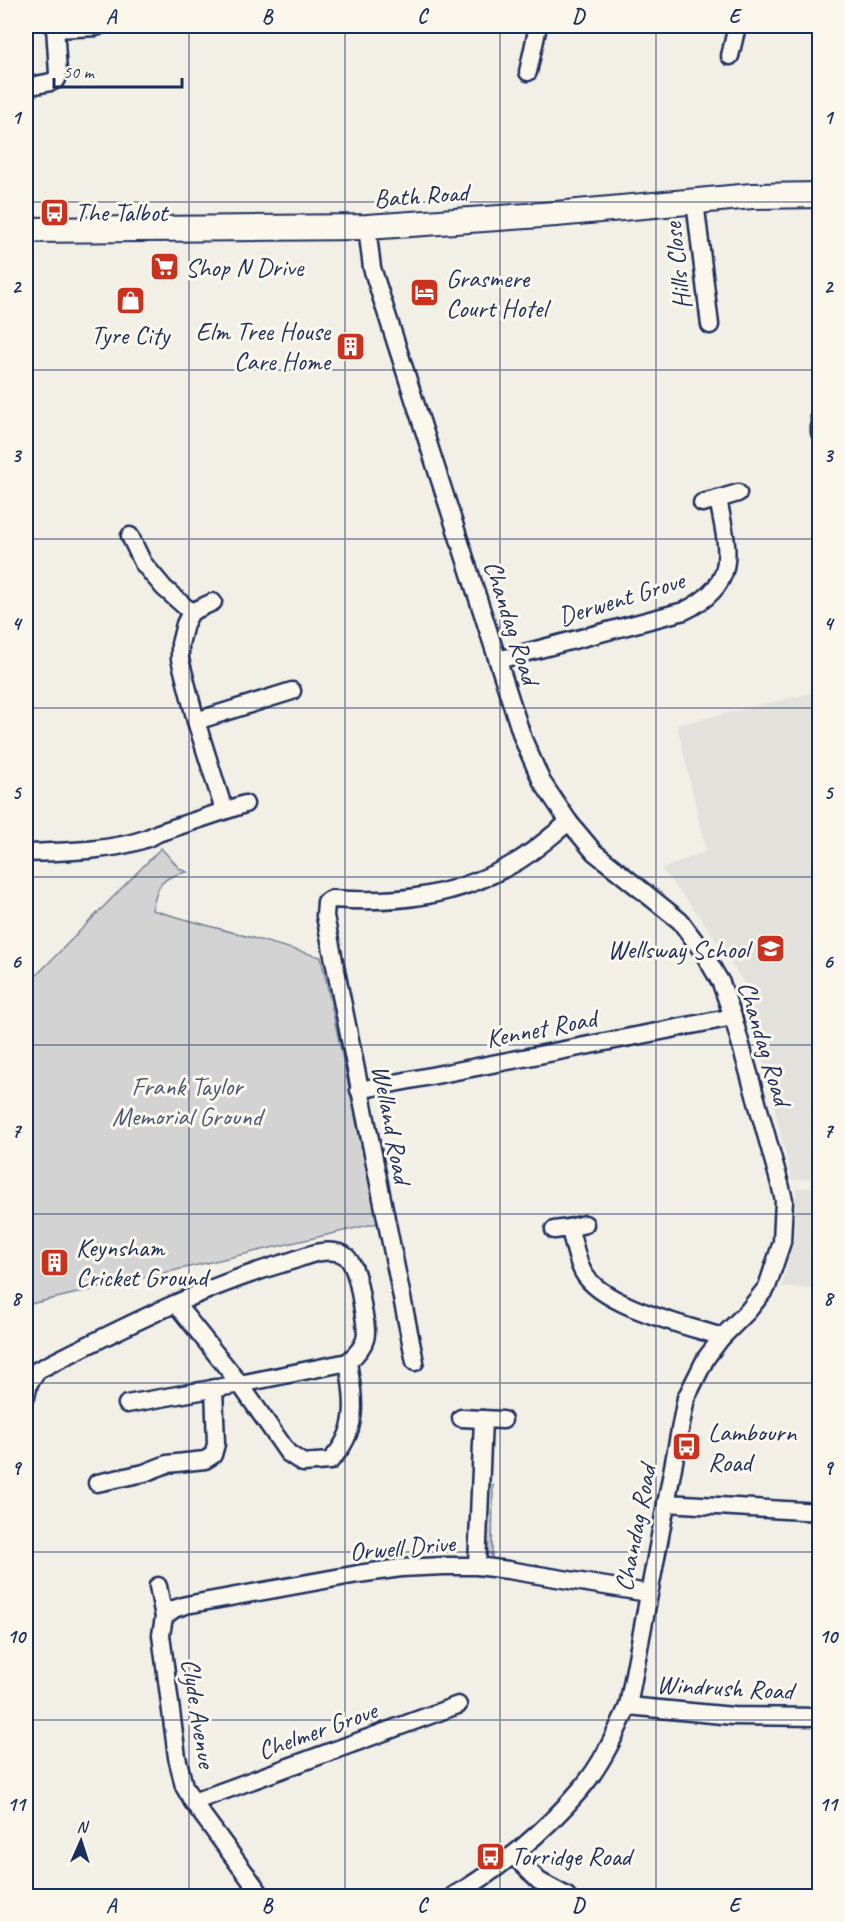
<svg xmlns="http://www.w3.org/2000/svg" width="845" height="1922" viewBox="0 0 845 1922" font-family="Caveat,sans-serif">
<style>
.built{fill:#e2e1dc}
.grass{fill:url(#grass-dots);stroke:#768198;stroke-width:1.5}
.green{fill:#d2d3d2;stroke:#768198;stroke-width:1.5}
.lines{fill:none;stroke-linecap:round;stroke-linejoin:round}
.minor-casing{stroke:#1b2f5e;stroke-width:21}
.secondary-casing{stroke:#1b2f5e;stroke-width:28}
.minor{stroke:#fbf7ec;stroke-width:16}
.secondary{stroke:#fbf7ec;stroke-width:24}
.grid{fill:none;stroke:#1b2f5e;stroke-width:1.5;stroke-opacity:0.55}
.labels{text-anchor:middle;stroke-width:6;stroke-linejoin:round;paint-order:stroke}
.street-label{font-size:26px;fill:#1b2f5e;stroke:#fbf7ec}
.poi-label{font-size:26px;fill:#1b2f5e;stroke:#fbf7ec;text-anchor:start}
.park-label{font-size:26px;fill:#49587b;stroke:#fbf7ec}
.neatline{fill:none;stroke:#1b2f5e;stroke-width:2}
.grid-label{font-size:20px;text-anchor:middle;font-weight:bold;fill:#1b2f5e}
</style>
<defs>
<pattern id="grass-dots" width="8" height="8" patternUnits="userSpaceOnUse" patternTransform="scale(1.5)"><rect width="8" height="8" fill="#d2d3d2"/><path d="M2 2h.1M6 6h.1" fill="none" stroke="#b4b5b7" stroke-width="1.8" stroke-linecap="round"/></pattern>
</defs>
<rect width="100%" height="100%" fill="#f2efe6"/>
<filter id="ink" filterUnits="userSpaceOnUse"><feTurbulence type="fractalNoise" baseFrequency=".0167" numOctaves="2"/><feDisplacementMap in="SourceGraphic" scale="12" xChannelSelector="R" yChannelSelector="G"/><feConvolveMatrix kernelMatrix="1 2 1 2 8 2 1 2 1" color-interpolation-filters="sRGB"/></filter>
<g filter="url(#ink)">
<g class="built">
<path d="M819 691V1179L792 1180 744 983 699 915 661 869 706 851 677 725Z"/>
<path d="M796 1188H819V1289L782 1287 795 1234Z"/>
</g>
<path class="grass" d="M487 1484 493 1485 492 1557 486 1548Z"/>
<path class="green" d="M161 848 179 868 187 872C160 877 158 885 152 910L321 957 378 1223 26 1305V986Z"/>
<g class="lines">
<defs>
<g id="minor">
<path d="M55 29 97 27"/>
<path d="M730 56 737 26"/>
<path d="M528 72 538 26"/>
<path d="M26 87 51 82 57 79 58 73 55 26"/>
<path d="M695 201 710 325"/>
<path d="M367 227 372 268 523 739 542 782 569 822 594 852 680 921 703 952 721 983 733 1017 780 1184 784 1200 782 1242 767 1287 748 1311 722 1337 706 1358 686 1398 628 1706C615 1735 601 1766 580 1790 545 1831 499 1870 453 1896"/>
<path d="M820 414V433"/>
<path d="M702 503 718 499"/>
<path d="M130 536 143 563 164 588 191 612 185 624 180 644V659L196 721 224 810"/>
<path d="M191 612 213 602"/>
<path d="M498 660 684 611C740 584 728 550 718 499L738 493"/>
<path d="M196 721 292 691"/>
<path d="M26 853C62 852 127 851 158 833L245 804"/>
<path d="M359 1090 733 1017"/>
<path d="M569 1228 585 1224"/>
<path d="M554 1230 569 1228C574 1241 576 1259 583 1272 601 1306 685 1325 722 1337"/>
<path d="M176 1304 240 1384 348 1362"/>
<path d="M415 1362 325 916 326 902 332 899C399 904 459 896 518 861 536 850 552 835 569 822"/>
<path d="M26 1397 29 1383 38 1370C120 1329 203 1286 291 1261 306 1256 323 1248 340 1253 357 1258 360 1294 363 1310 368 1336 369 1343 348 1362 354 1400 360 1431 330 1461L303 1463 288 1453 240 1384 127 1404"/>
<path d="M461 1418 503 1420"/>
<path d="M97 1483 144 1473 167 1464 205 1460 213 1455 216 1444 214 1388"/>
<path d="M666 1503 820 1512"/>
<path d="M477 1566 483 1419"/>
<path d="M158 1586 164 1617 161 1635 177 1757 184 1786 193 1802 262 1896"/>
<path d="M164 1617 174 1609 186 1605 358 1574 401 1568 444 1566H477L508 1570 648 1593"/>
<path d="M628 1706 733 1716 820 1717"/>
<path d="M193 1802 458 1705"/>
<path d="M513 1855 539 1881 567 1896"/>
</g>
<path id="secondary" d="M26 230 367 227 556 214 752 196 820 195"/>
</defs>
<use href="#minor" class="minor-casing"/>
<use href="#secondary" class="secondary-casing"/>
<use href="#minor" class="minor"/>
<use href="#secondary" class="secondary"/>
</g>
</g>
<path class="grid" d="M189 26V1896M345 26V1896M500 26V1896M656 26V1896M26 202H820M26 370H820M26 539H820M26 708H820M26 877H820M26 1045H820M26 1214H820M26 1383H820M26 1552H820M26 1720H820"/>
<defs>
<symbol id="bus-square" viewBox="-11 -11 22 22"><rect x="-9" y="-9" width="18" height="18" rx="4" fill="#c8321e" stroke="#fbf7ec"/><path d="M-5-6H5V4H4V6H2V4H-2V6H-4V4H-5ZM-3.5-4V0h7V-4ZM-3.5 1.2v1.5H-2V1.2ZM2 1.2v1.5H3.5V1.2Z" fill="#fff"/></symbol>
<symbol id="supermarket-square" viewBox="-11 -11 22 22"><rect x="-9" y="-9" width="18" height="18" rx="4" fill="#c8321e" stroke="#fbf7ec"/><path d="M-6-5.5h2.5l.6 2H6L4.5 2H-2.5L-4.4-4H-6ZM-1.5 3.2a1.3 1.3 0 1 0 .1 0ZM3 3.2a1.3 1.3 0 1 0 .1 0Z" fill="#fff"/></symbol>
<symbol id="hotel-square" viewBox="-11 -11 22 22"><rect x="-9" y="-9" width="18" height="18" rx="4" fill="#c8321e" stroke="#fbf7ec"/><path d="M-6-4.5h1.5V1H6V5H4.5V3h-9V5H-6ZM-4 0a1.8 1.8 0 1 1 3.6 0ZM.5 0V-2.5h3Q6-2.5 6 0Z" fill="#fff"/></symbol>
<symbol id="shop-square" viewBox="-11 -11 22 22"><rect x="-9" y="-9" width="18" height="18" rx="4" fill="#c8321e" stroke="#fbf7ec"/><path d="M-5-2.5h2.3a2.7 3.5 0 0 1 5.4 0H5L5.5 6h-11ZM-1.5-2.5h3a1.5 2.3 0 0 0-3 0Z" fill="#fff"/></symbol>
<symbol id="building-square" viewBox="-11 -11 22 22"><rect x="-9" y="-9" width="18" height="18" rx="4" fill="#c8321e" stroke="#fbf7ec"/><path d="M-4-6H4V6H1V3H-1V6H-4ZM-2.5-4.3h1.7v1.8h-1.7ZM.8-4.3h1.7v1.8H.8ZM-2.5-1h1.7V.8h-1.7ZM.8-1h1.7V.8H.8Z" fill="#fff"/></symbol>
<symbol id="school-square" viewBox="-11 -11 22 22"><rect x="-9" y="-9" width="18" height="18" rx="4" fill="#c8321e" stroke="#fbf7ec"/><path d="M0-5L7-2L0 1L-7-2ZM-4 1L0 2.5L4 1V4Q0 6-4 4Z" fill="#fff"/></symbol>
</defs>
<g fill-rule="evenodd">
<use href="#bus-square" x="38" y="196" width="33" height="33"/>
<use href="#supermarket-square" x="148" y="250" width="33" height="33"/>
<use href="#hotel-square" x="408" y="276" width="33" height="33"/>
<use href="#shop-square" x="114" y="284" width="33" height="33"/>
<use href="#building-square" x="334" y="330" width="33" height="33"/>
<use href="#school-square" x="754" y="932" width="33" height="33"/>
<use href="#building-square" x="38" y="1246" width="33" height="33"/>
<use href="#bus-square" x="670" y="1430" width="33" height="33"/>
<use href="#bus-square" x="474" y="1840" width="33" height="33"/>
</g>
<g class="labels">
<g class="street-label">
<text transform="translate(421 195) rotate(-4)" y="9">Bath Road</text>
<text transform="translate(677 266) rotate(-97)" y="9">Hills Close</text>
<text transform="translate(621 598) rotate(-17)" y="9">Derwent Grove</text>
<text transform="translate(512 622) rotate(72)" y="9">Chandag Road</text>
<text transform="translate(541 1028) rotate(-11)" y="9">Kennet Road</text>
<text transform="translate(765 1043) rotate(73)" y="9">Chandag Road</text>
<text transform="translate(392 1124) rotate(79)" y="9">Welland Road</text>
<text transform="translate(635 1528) rotate(-79)" y="9">Chandag Road</text>
<text transform="translate(402 1547) rotate(-5)" y="9">Orwell Drive</text>
<text transform="translate(725 1687) rotate(3)" y="9">Windrush Road</text>
<text transform="translate(199 1713) rotate(81)" y="9">Clyde Avenue</text>
<text transform="translate(317 1730) rotate(-20)" y="9">Chelmer Grove</text>
</g>
<g class="poi-label">
<text x="75" y="221">The Talbot</text>
<text x="185" y="276">Shop N Drive</text>
<text x="446" y="287">Grasmere<tspan x="446" dy="30">Court Hotel</tspan></text>
<text x="330" y="340" text-anchor="end">Elm Tree House<tspan x="330" dy="30">Care Home</tspan></text>
<text x="130" y="344" text-anchor="middle">Tyre City</text>
<text x="749" y="958" text-anchor="end">Wellsway School</text>
<text x="76" y="1256">Keynsham<tspan x="76" dy="30">Cricket Ground</tspan></text>
<text x="708" y="1441">Lambourn<tspan x="708" dy="30">Road</tspan></text>
<text x="511" y="1865">Torridge Road</text>
</g>
<g class="park-label">
<text x="187" y="1095">Frank Taylor<tspan x="187" dy="30">Memorial Ground</tspan></text>
</g>
</g>
<rect width="845" height="1922" fill="none" stroke="#fbf7ec" stroke-width="66"/>
<g transform="translate(81 1841) rotate(3)" stroke="#fbf7ec" stroke-width="4.5" paint-order="stroke">
<path d="M0-4.5L10 22L0 15L-10 22Z" fill="#1b2f5e"/>
<text y="-9" font-size="16" font-weight="bold" text-anchor="middle" fill="#1b2f5e">N</text>
</g>
<path d="M54 78v9h128v-9" fill="none" stroke="#1b2f5e" stroke-width="3"/>
<text x="63" y="78" font-size="18" fill="#1b2f5e" stroke="#fbf7ec" stroke-width="4.5" paint-order="stroke">50 m</text>
<rect x="33" y="33" width="779" height="1856" class="neatline"/>
<g class="grid-label">
<text x="111" y="23">A</text>
<text x="267" y="23">B</text>
<text x="422" y="23">C</text>
<text x="578" y="23">D</text>
<text x="734" y="23">E</text>
<text x="16" y="124">1</text>
<text x="828" y="124">1</text>
<text x="16" y="293">2</text>
<text x="828" y="293">2</text>
<text x="16" y="462">3</text>
<text x="828" y="462">3</text>
<text x="16" y="630">4</text>
<text x="828" y="630">4</text>
<text x="16" y="799">5</text>
<text x="828" y="799">5</text>
<text x="16" y="968">6</text>
<text x="828" y="968">6</text>
<text x="16" y="1137">7</text>
<text x="828" y="1137">7</text>
<text x="16" y="1305">8</text>
<text x="828" y="1305">8</text>
<text x="16" y="1474">9</text>
<text x="828" y="1474">9</text>
<text x="16" y="1643">10</text>
<text x="828" y="1643">10</text>
<text x="16" y="1811">11</text>
<text x="828" y="1811">11</text>
<text x="111" y="1912">A</text>
<text x="267" y="1912">B</text>
<text x="422" y="1912">C</text>
<text x="578" y="1912">D</text>
<text x="734" y="1912">E</text>
</g>
</svg>
